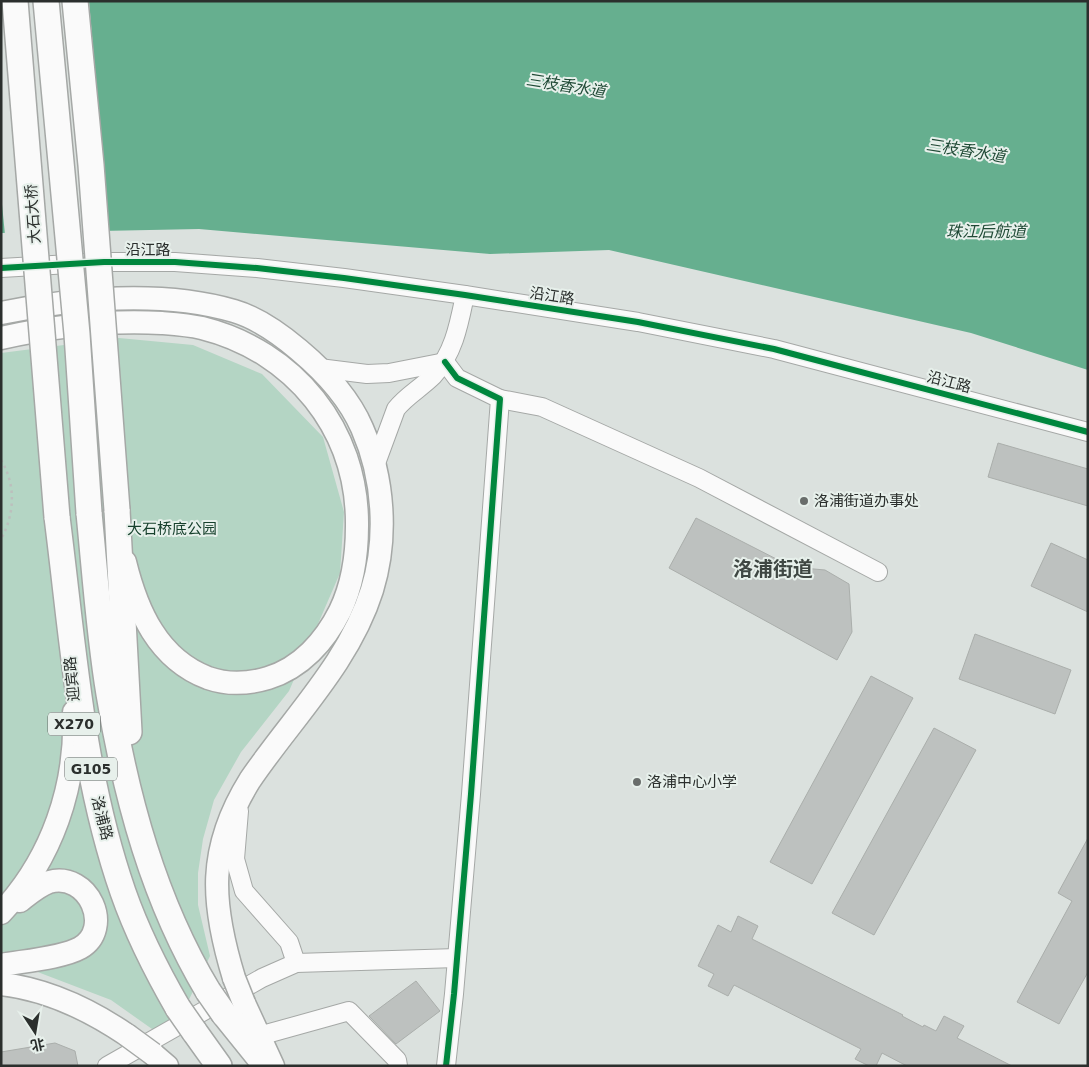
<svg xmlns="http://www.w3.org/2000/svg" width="1089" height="1067" viewBox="0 0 1089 1067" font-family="'DejaVu Sans','Noto Sans SC',sans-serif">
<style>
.green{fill:#b4d5c4}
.water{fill:#66af8f}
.pier{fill:#dbe1de}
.building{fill:#bdc1bf;stroke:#aaaeab}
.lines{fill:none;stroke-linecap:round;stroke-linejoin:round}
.minor-casing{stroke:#a5a8a6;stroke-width:20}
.major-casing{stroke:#a5a8a6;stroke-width:25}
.highway-casing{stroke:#a5a8a6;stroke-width:28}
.path{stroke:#bcbfbd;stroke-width:2.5;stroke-dasharray:2.5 4;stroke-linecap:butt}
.minor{stroke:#fafafa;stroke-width:18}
.major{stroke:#fafafa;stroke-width:22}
.highway{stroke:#fafafa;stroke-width:25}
.major-bridge-casing{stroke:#a5a8a6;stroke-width:25;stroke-linecap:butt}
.highway-bridge-casing{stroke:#a5a8a6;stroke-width:28;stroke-linecap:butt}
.major-bridge{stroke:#fafafa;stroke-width:22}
.highway-bridge{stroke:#fafafa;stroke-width:25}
.cycleway-casing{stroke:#e7f0eb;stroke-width:9}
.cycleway{stroke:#00873e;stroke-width:6}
.poi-dot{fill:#696d6b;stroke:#e7f0eb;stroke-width:2}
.labels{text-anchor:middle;stroke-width:4;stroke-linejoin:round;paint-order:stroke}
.shield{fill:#e7f0eb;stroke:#636966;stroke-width:1}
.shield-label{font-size:14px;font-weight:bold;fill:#2b2f2d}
.street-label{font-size:15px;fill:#2b2f2d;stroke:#e7f0eb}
.poi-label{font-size:15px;fill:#2b2f2d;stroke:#e7f0eb;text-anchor:start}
.park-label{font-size:15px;fill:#17412d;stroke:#e7f0eb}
.water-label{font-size:16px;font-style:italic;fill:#204a36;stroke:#e7f0eb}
.district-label{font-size:20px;font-weight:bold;fill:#3f4743;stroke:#e7f0eb}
</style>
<rect width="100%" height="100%" fill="#dbe1de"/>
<path class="green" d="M119 338 193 345 262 374 323 437 344 512 340 573 289 691 241 752 214 800 203 839 198 873V905L210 956 169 1041 111 1000 1 958V353Z"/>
<path class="water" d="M1 1H1088V370L971 333 609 250 490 254 199 229 1 233Z"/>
<path class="pier" d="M1 1H89L109 233 5 235 1 194Z"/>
<g class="building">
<path d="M998 443 1088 469V506L988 477Z"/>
<path d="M696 518 792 567 825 570 849 584 852 632 837 660 669 568Z"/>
<path d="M1051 543 1088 560V612L1031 586Z"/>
<path d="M975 634 1071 670 1055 714 959 679Z"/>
<path d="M871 676 913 698 812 884 770 862Z"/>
<path d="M934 728 976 750 874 935 832 913Z"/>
<path d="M1088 838V972L1059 1024 1017 1002 1072 901 1058 893Z"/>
<path d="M738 916 758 926 752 939 903 1015 902 1016 923 1027 924 1025 936 1031 944 1016 964 1026 957 1038 1012 1066H907L882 1053 876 1066H869L855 1059 861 1049 734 985 728 996 708 986 714 974 698 966 718 925 731 932Z"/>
<path d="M416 981 440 1011 396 1044 369 1016Z"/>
<path d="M55 1043 75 1051 78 1066H1V1052Z"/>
</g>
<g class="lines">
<defs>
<g id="minor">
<path d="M1 268 104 262H175L257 268 344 278 465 295 638 322 774 349 1088 432"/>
<path d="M445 362 457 378 500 399 471 794 454 994 446 1066"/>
<path d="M319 368 367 374 389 373 445 362"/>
<path d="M500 399 542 407 699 478 878 572"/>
<path d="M375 466 396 409C406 396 421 388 433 376 454 353 459 324 465 295"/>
<path d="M239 811 235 859 244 891 289 942 296 963"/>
<path d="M259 1036 349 1011 397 1060 398 1066"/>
<path d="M107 1066 262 978 296 963 457 958"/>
</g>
<g id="major">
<path d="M1 313C73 298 162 290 234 311 258 318 280 334 299 350 324 371 349 398 362 428 384 478 388 538 372 590 349 663 292 718 250 780 207 849 211 903 234 978"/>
<path d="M1 338C54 326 109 320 162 323 175 324 189 325 202 328 294 351 358 429 357 526 357 555 353 584 340 611 325 641 301 668 268 678 248 684 228 685 208 678 158 659 137 611 125 562"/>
<path d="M1 913C52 859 77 786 74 712"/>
<path d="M1 965C23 961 62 958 80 948 114 929 89 871 49 882 38 886 29 894 20 901"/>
<path d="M1 984C46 989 90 1010 127 1035"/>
<path d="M244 1003 273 1066"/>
<path d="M153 1054 167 1066"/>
</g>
<g id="highway">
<path d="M117 510 129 732"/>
<path d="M89 513C95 573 99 634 109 694 126 798 154 901 208 991"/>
<path d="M57 517C73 642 81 771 123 892 137 932 156 970 178 1008"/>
<path d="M224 1014 266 1066"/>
<path d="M194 1031 219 1066"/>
</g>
</defs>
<use href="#minor" class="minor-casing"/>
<use href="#major" class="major-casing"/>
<use href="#highway" class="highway-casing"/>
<path class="path" d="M1 460C16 484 15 514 1 539"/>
<use href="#minor" class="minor"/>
<use href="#major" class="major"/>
<use href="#highway" class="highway"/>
<defs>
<g id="major-bridge">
<path d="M234 978 244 1003"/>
<path d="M127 1035 153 1054"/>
</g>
<g id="highway-bridge">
<path d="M15 1 57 517"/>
<path d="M46 1 77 334 89 513"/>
<path d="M75 1 91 165 117 510"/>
<path d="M208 991 224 1014"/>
<path d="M178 1008 194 1031"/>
</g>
</defs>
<use href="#major-bridge" class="major-bridge-casing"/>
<use href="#highway-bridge" class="highway-bridge-casing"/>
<use href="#major-bridge" class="major-bridge"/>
<use href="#highway-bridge" class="highway-bridge"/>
<defs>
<g id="cycleway">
<path d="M1 268 104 262H175L257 268 344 278 465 295 638 322 774 349 1088 432"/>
<path d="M445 362 457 378 500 399 471 794 454 994 446 1066"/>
</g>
</defs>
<use href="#cycleway" class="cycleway-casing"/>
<use href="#cycleway" class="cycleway"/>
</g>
<g class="poi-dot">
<circle cx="804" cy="501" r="5"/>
<circle cx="637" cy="782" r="5"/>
</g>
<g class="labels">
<g class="shield">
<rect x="48" y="712.5" width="52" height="23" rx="4"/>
<rect x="65" y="757.5" width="52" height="23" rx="4"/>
</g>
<g class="shield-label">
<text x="74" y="729">X270</text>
<text x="91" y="774">G105</text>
</g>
<g class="street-label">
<text transform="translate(33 214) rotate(-94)" y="5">大石大桥</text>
<text x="148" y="255">沿江路</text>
<text transform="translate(552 296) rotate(9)" y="5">沿江路</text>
<text transform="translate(949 382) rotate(15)" y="5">沿江路</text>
<text transform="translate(72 679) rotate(-95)" y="5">迎宾路</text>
<text transform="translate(102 818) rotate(76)" y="5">洛浦路</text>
</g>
<g class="poi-label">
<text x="814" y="506">洛浦街道办事处</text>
<text x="647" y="787">洛浦中心小学</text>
</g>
<g class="park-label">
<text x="172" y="534">大石桥底公园</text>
</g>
<g class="water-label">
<text transform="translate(566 85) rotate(9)" y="6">三枝香水道</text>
<text transform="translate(966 150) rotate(9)" y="6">三枝香水道</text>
<text x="986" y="237">珠江后航道</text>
</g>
<g class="district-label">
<text x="773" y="576">洛浦街道</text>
</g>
</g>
<rect width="1089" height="1067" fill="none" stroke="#2b2f2d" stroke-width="5"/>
<g transform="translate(35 1032) rotate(168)" stroke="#e7f0eb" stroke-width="4" paint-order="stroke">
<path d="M0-4L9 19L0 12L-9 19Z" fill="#2b2f2d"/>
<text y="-8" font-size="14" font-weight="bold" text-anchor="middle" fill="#2b2f2d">北</text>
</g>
</svg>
